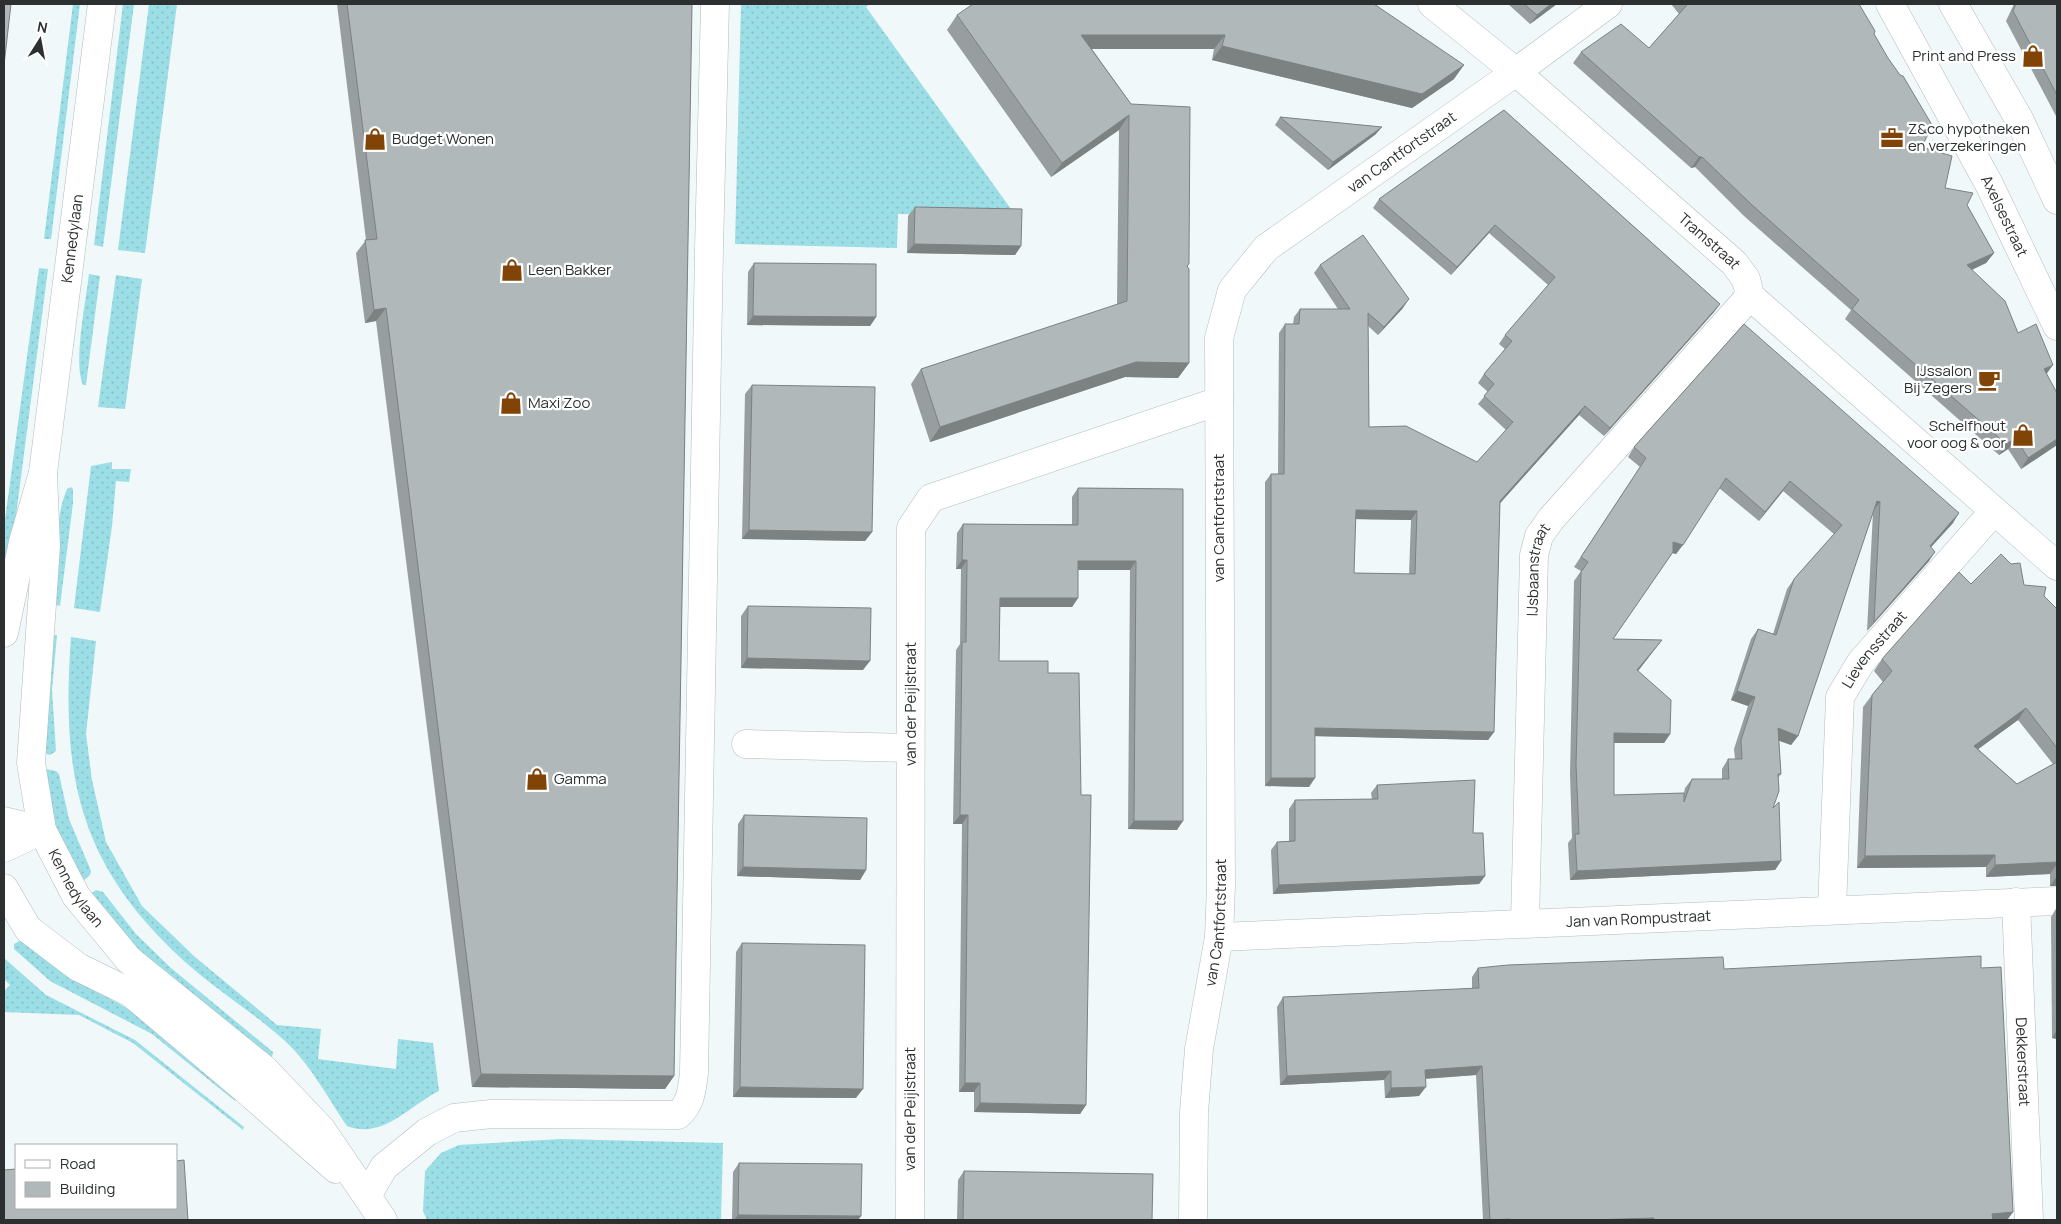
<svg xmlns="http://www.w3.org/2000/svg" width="2061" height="1224" viewBox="0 0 2061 1224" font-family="Manrope,sans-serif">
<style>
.grass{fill:url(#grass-dots)}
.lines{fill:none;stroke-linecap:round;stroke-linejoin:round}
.minor-casing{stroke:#b4bbbc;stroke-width:29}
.major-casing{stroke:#b4bbbc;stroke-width:29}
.minor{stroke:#fff;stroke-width:28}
.major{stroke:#fff;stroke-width:28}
.wall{fill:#989e9f;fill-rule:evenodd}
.shaded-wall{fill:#7c8182}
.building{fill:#b1b8b9;stroke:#7c8182;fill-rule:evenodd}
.labels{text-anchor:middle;stroke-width:4.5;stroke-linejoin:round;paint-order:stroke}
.poi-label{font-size:15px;fill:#2d3030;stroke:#fff;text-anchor:start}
.street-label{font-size:15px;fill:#2d3030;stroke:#fff}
</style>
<defs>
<pattern id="grass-dots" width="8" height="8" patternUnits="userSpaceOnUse" patternTransform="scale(1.25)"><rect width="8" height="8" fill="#9cdee6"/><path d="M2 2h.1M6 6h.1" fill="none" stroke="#87bfc6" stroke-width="1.8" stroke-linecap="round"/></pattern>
</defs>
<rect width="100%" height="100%" fill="#f0f8f9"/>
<g class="grass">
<path d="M73 4H80L51 239H44Z"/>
<path d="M123 4H134L103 247 94 245Z"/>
<path d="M149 4H177L145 253 118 250Z"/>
<path d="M741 4H870L866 7 1016 216 898 214 897 248 735 244Z"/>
<path d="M39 268 48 269 14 531 4 569V527Z"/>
<path d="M89 274 100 276 86 385H83C73 362 86 301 89 274Z"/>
<path d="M116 275 142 279 125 409 98 407Z"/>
<path d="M112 462V469H131L129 482 116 481 112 526 100 612 74 608 91 466Z"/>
<path d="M71 487 73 489V503L60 606 56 605C60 567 52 524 67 489Z"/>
<path d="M53 635H57L52 690 56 751 50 755 43 753Z"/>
<path d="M71 637 96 641 86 734 92 780 106 842 142 906 195 957 277 1025 321 1029 318 1059 396 1069 398 1039 433 1043 439 1091C410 1105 383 1140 347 1126 328 1098 310 1064 285 1041 253 1012 216 990 184 961 78 864 61 776 71 637Z"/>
<path d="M46 769 56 771 59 774 69 819 91 871 90 875 83 881 59 837 51 807Z"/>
<path d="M96 890 103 892 136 934 171 968 273 1052 272 1057 266 1058 136 952 88 896Z"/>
<path d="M21 940 25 941 61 972 145 1018 237 1097 235 1101 152 1034 50 981 14 949V944Z"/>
<path d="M4 958 46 995 135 1040 244 1127 243 1130 133 1043 79 1015 4 1012V991L10 985 4 979Z"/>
<path d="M561 1139 723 1143 721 1220H427L423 1211 425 1171 441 1153 459 1145Z"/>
</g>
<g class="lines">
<defs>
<g id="minor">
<path id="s1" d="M1432 4 1516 72 1734 263 1746 279 1750 296 2057 566"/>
<path id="s2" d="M1890 4 1989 184 2057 326"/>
<path d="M1953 4 2019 119 2057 200"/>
<path d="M746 744 910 748"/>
<path d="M4 821 42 830"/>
<path d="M4 848 42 830"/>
<path id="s3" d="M2016 902 2029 1220"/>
<path id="s4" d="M1832 910 1840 697 1861 662 1994 511"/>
<path id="s5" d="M1525 923 1534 555 1539 536 1551 519 1750 296"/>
<path id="s6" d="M1219 937 2057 901"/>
<path d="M367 1196 384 1167 427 1132 454 1118 491 1114 678 1115C691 1104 692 1089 694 1073L709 249 715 4"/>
<path id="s7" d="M910 1220 911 528 931 498 1219 401"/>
<path id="s8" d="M1193 1220 1194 1112 1199 1049 1219 937 1221 885 1219 338 1232 290 1266 248 1516 72 1608 4"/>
</g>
<g id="major">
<path id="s9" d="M43 473 46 546 31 763 42 830 76 896 129 960 264 1069 321 1129 383 1220"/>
<path id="s10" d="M4 633 23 542 43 473 102 4"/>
<path d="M4 888 28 929 78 967 131 993 245 1089 336 1169"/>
</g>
</defs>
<use href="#minor" class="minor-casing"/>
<use href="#major" class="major-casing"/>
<use href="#minor" class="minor"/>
<use href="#major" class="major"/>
</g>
<g class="wall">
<path d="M337 4H692L674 1076 665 1089 472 1087 376 321 365 323 356 253 366 240Z"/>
<path d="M1374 4 1454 79 1412 108 1212 60 1214 49H1092L1131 104 1187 267 1189 363 1178 378 1125 377 930 442 911 384 921 369 1117 305 1119 130 1051 177 947 30 957 15Z"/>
<path d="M1508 4H1557L1530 24Z"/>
<path d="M1671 4H1859L1874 34 1922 147 1945 188 1967 205 1994 253 1986 263 1972 270 2047 373 2057 445 2021 469 2008 449 1999 455 1845 319 1851 310 1744 216 1695 167 1691 168 1573 63 1581 52 1649 48 1679 14Z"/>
<path d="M2014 4H2057V118L2006 21Z"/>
<path d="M1504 110 1720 304 1714 312 1604 436 1579 415 1500 503 1494 732 1488 740 1315 736 1309 787 1265 786V482L1271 474H1278L1279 333 1285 324H1293L1294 317 1300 309H1338L1314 273 1320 265 1403 308 1378 335 1368 326 1369 427 1477 462 1506 430 1478 404 1488 392 1478 383 1484 374 1505 349 1499 344 1505 335 1548 285 1489 233 1451 275 1373 208 1379 199ZM1355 519 1411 520 1409 574 1354 573Z"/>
<path d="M1280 117 1376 134 1328 170 1275 125Z"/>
<path d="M915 207 1021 246 1015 255 907 253 908 216Z"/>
<path d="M754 263 876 317 870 326 747 325 748 272Z"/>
<path d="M1744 324 1953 523 1931 547 1929 561 1867 631 1873 512 1798 736 1791 745 1779 740 1781 774 1778 778 1773 808 1781 861 1775 870 1570 880 1568 843 1572 838 1570 774 1574 581 1581 571 1574 567 1640 467 1628 457 1634 447ZM1719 488 1759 521 1783 491 1834 534 1794 579 1787 589 1773 634 1758 629 1751 639 1731 700 1748 706 1734 749 1735 759H1728L1722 769V779H1692L1685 788 1684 793 1614 795V743H1664L1670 734 1638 671 1662 640 1613 639 1672 553 1676 554Z"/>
<path d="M752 385 872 532 865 541 742 539 745 394Z"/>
<path d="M1078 488 1183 489 1177 830 1128 829 1130 570H1078V598L1072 607H1000L999 661 1048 673 1086 1105 1080 1114 974 1112V1092H959L962 824H953L956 650 960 644 961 569H956L957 533 963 524H1072V497Z"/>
<path d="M1971 584 2024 585 2044 596 2057 609V886H2050V874L1986 877V867L1857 868 1863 707 1872 695 1883 682 1874 671 1882 659ZM2018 720 2053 764 2017 784 1978 749Z"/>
<path d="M748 606 863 670 741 668V616Z"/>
<path d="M1377 785 1473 833 1485 876 1479 884 1273 894 1271 850 1277 842 1289 841V809L1295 800 1372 799 1371 793Z"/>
<path d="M744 815 866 870 860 880 737 876 738 824Z"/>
<path d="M2057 907V1039L2052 1038 2051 917Z"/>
<path d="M742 943 856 1098 733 1097 736 952Z"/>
<path d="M1478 968 1724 969 1981 968 2013 1212 2007 1220H1483L1476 1075 1425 1079 1419 1096 1385 1098 1384 1080 1280 1085 1277 1007 1283 997 1472 989V977Z"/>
<path d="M739 1163 861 1216 858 1220H732L733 1172Z"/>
<path d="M964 1171 1152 1220H957L958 1180Z"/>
</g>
<g class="shaded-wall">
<path d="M1551 4H1557L1530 24 1537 15Z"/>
<path d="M1081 35H1225L1214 49H1071Z"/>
<path d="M1222 46 1464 65 1454 79 1412 108 1212 60Z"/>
<path d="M1129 115 1119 130 1051 177 1062 163Z"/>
<path d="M1382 127 1376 134 1328 170 1333 162Z"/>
<path d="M1699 157H1702L1695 167 1691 168Z"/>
<path d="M1495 225 1489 233 1451 275 1457 267Z"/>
<path d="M914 244 1021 246 1015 255 907 253Z"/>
<path d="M1994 253 1986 263 1960 275 1967 265Z"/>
<path d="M1409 299 1403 308 1378 335 1384 327Z"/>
<path d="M1720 304 1714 312 1604 436 1610 428Z"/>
<path d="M386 308 376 321 365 323 374 310Z"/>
<path d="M753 316 876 317 870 326 747 325Z"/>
<path d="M1136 362 1189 363 1178 378 1125 377 930 442 940 427Z"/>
<path d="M2053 365 2045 376 2044 369Z"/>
<path d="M1585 406 1579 415 1494 510 1500 501Z"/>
<path d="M2016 438 2008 449 1999 455 2006 444Z"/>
<path d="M2057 439V445L2021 469 2028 458Z"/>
<path d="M1790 481 1783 491 1759 521 1765 512Z"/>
<path d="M1877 501 1880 502 1873 511Z"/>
<path d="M1356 510 1417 511 1411 520 1350 519Z"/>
<path d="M1959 513 1953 523 1923 556 1930 546Z"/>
<path d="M749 530 872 532 865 541 742 539Z"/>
<path d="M1673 542 1683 545 1676 554 1666 551Z"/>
<path d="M1935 552 1929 561 1867 631 1874 622Z"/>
<path d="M962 560H967L961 569H956Z"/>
<path d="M1078 561H1136L1130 570H1072Z"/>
<path d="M1000 598H1078L1072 607H994Z"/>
<path d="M1662 640 1655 649 1631 680 1637 670Z"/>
<path d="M747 658 870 661 863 670 741 668Z"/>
<path d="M1737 691 1755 697 1748 706 1731 700Z"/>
<path d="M2026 708 2018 720 1966 758 1974 746Z"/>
<path d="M1315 728 1494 732 1488 740 1309 736Z"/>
<path d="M1778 728 1798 736 1791 745 1771 738Z"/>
<path d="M1614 733 1670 734 1664 743H1608Z"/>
<path d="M1271 778H1315L1309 787 1265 786Z"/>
<path d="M960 815H968L962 824H953Z"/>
<path d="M1134 821H1183L1177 830 1128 829Z"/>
<path d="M1995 855 1986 867 1857 868 1865 856Z"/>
<path d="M1781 861 1775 870 1570 880 1577 871Z"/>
<path d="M2057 862V864L2050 874 1986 877 1995 865Z"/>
<path d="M743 867 866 870 860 880 737 876Z"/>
<path d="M1485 876 1479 884 1273 894 1279 885Z"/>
<path d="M2057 876V886H2050Z"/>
<path d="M2057 1030V1039L2052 1038Z"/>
<path d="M1482 1066 1476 1075 1418 1079 1425 1070Z"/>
<path d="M1391 1071 1384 1080 1280 1085 1287 1076Z"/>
<path d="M481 1074 674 1076 665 1089 472 1087Z"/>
<path d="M965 1083H980L974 1092H959Z"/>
<path d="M740 1087 863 1089 856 1098 733 1097Z"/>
<path d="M1426 1087 1419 1096 1385 1098 1391 1088Z"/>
<path d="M980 1103 1086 1105 1080 1114 974 1112Z"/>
<path d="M2013 1212 2007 1220H1988L1992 1214Z"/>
<path d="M738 1215 861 1216 858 1220H734Z"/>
<path d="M1654 1218 1652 1220H1588H1589Z"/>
<path d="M1510 1219 1509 1220H1490Z"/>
</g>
<g class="building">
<path d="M4 4H11L4 65Z"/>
<path d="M347 4H692L674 1076 481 1074 386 308 374 310 365 240 377 239Z"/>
<path d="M973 4H1374L1464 65 1422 94 1222 46 1225 35H1081L1131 104 1190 107 1189 264 1187 266 1189 269V363L1136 362 940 427 921 369 1127 301 1129 115 1062 163 957 15Z"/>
<path d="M1524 4H1551L1537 15Z"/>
<path d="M1686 4H1859L1875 31 1874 34 1888 58 1900 75 1903 76 1932 125 1922 147 1952 156 1945 188 1973 193 1967 205 1994 253 1967 265 2005 301 2018 333 2036 324 2053 365 2044 369 2057 393V439L2028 458 2016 438 2006 444 1852 309 1859 300 1752 205 1702 157H1699L1581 52 1621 24 1649 48 1687 5Z"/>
<path d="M2016 4H2057V95L2013 11Z"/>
<path d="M1504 110 1720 304 1610 428 1585 406 1500 501 1494 732 1315 728V778H1271V474H1284L1285 324H1299L1300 309H1350L1320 265 1363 235 1409 299 1384 327 1368 313 1369 427 1406 426 1477 462 1513 422 1484 396 1494 384 1484 374 1512 341 1505 335 1555 277 1495 225 1457 267 1379 199ZM1356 510 1417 511 1415 574 1354 573Z"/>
<path d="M1280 117 1382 127 1333 162Z"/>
<path d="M915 207 1022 209 1021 246 914 244Z"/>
<path d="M754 263 876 264V317L753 316Z"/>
<path d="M1744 324 1959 513 1930 546 1935 552 1874 622 1880 502 1877 501 1798 736 1778 728 1781 774H1778L1779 791 1773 808 1779 802 1781 861 1577 871 1575 834H1579L1576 765 1581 572 1588 562 1581 557 1646 458 1634 447ZM1726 478 1765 512 1790 481 1842 525 1794 579 1776 635 1758 629 1737 691 1755 697 1741 740 1742 759H1728L1729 779H1692L1684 802V793L1614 795V733L1670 734 1671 700 1637 670 1662 640 1613 639 1673 552V542L1683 545Z"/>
<path d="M752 385 875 387 872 532 749 530Z"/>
<path d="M1078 488 1183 489V821H1134L1136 561H1078V598H1000L999 661H1048V673H1079L1081 795H1091L1086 1105 980 1103V1083H965L968 815H960L962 642H966L967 560H962L963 524 1078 525Z"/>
<path d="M2001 554 2011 564 2020 563 2024 585 2046 587 2044 596 2057 609V748L2026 708 1974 746 2017 784 2057 762V862L1995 865V855L1865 856 1872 695 1892 671 1882 659 1959 572 1971 584Z"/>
<path d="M748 606 871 608 870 661 747 658Z"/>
<path d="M1475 780 1473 833H1483L1485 876 1279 885 1277 842 1295 841V800L1378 799 1377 785Z"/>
<path d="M744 815 867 818 866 870 743 867Z"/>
<path d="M742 943 865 945 863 1089 740 1087Z"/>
<path d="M1981 956V968L2001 967 2013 1212 1992 1214 1993 1220H1654V1218L1589 1220H1510V1219L1490 1220 1482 1066 1425 1070 1426 1087 1391 1088V1071L1287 1076 1283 997 1479 988 1478 968 1508 965 1723 957 1724 969Z"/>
<path d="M184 1160 188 1220H4V1170L16 1169V1208H176V1161Z"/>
<path d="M739 1163 862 1164 861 1216 738 1215Z"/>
<path d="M964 1171 1153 1174 1152 1220H963Z"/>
</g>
<defs>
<symbol id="shop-bare" viewBox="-9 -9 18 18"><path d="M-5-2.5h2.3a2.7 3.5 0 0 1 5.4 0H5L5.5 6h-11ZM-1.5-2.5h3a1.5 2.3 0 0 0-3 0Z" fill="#824306" stroke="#fff" stroke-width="2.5" paint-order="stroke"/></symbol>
<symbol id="office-bare" viewBox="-9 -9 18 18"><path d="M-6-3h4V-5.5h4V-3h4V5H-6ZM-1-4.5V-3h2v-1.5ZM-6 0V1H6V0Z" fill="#824306" stroke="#fff" stroke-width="2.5" paint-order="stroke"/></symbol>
<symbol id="cafe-bare" viewBox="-9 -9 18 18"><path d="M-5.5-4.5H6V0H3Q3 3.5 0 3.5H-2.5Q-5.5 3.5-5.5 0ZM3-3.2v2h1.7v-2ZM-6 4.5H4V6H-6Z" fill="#824306" stroke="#fff" stroke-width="2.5" paint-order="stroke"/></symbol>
</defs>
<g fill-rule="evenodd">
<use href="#shop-bare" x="2017" y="40" width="32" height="32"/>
<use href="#office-bare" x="1876" y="122" width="32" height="32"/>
<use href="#shop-bare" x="359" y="123" width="32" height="32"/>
<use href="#shop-bare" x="496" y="254" width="32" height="32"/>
<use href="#cafe-bare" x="1973" y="364" width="32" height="32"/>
<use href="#shop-bare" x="495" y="387" width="32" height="32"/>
<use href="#shop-bare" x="2007" y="419" width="32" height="32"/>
<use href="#shop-bare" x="521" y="763" width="32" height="32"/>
</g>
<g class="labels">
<g class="poi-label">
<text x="2016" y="61" text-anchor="end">Print and Press</text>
<text x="1908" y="134">Z&amp;co hypotheken<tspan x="1908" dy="17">en verzekeringen</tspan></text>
<text x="392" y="144">Budget Wonen</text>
<text x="528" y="275">Leen Bakker</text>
<text x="1972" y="376" text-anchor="end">IJssalon<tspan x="1972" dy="17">Bij Zegers</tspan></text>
<text x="528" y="408">Maxi Zoo</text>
<text x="2006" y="431" text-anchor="end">Schelfhout<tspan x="2006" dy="17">voor oog &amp; oor</tspan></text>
<text x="554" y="784">Gamma</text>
</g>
<g class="street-label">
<text dy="5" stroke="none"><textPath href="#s8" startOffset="1154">van Cantfortstraat</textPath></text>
<text dy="5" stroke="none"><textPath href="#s2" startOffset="241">Axelsestraat</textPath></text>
<text dy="5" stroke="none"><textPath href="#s10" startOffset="401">Kennedylaan</textPath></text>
<text dy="5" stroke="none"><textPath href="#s1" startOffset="365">Tramstraat</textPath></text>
<text transform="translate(1219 518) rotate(-90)" y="5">van Cantfortstraat</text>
<text dy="5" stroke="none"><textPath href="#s5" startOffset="354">IJsbaanstraat</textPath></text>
<text dy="5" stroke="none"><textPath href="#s4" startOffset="272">Lievensstraat</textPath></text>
<text dy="5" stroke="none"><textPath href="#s7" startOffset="516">van der Peijlstraat</textPath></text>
<text dy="5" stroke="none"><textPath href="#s9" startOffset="426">Kennedylaan</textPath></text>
<text dy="5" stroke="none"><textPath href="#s6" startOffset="420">Jan van Rompustraat</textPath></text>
<text dy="5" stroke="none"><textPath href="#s8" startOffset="299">van Cantfortstraat</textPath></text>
<text dy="5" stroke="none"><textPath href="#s3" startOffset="160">Dekkerstraat</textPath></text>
<text dy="5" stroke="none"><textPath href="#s7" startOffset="111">van der Peijlstraat</textPath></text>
</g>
</g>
<rect width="2061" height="1224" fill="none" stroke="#2d3030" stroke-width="10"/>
<rect x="15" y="1144" width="162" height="65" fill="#ffffff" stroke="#abacac"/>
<rect x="25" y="1160" width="25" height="8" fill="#ffffff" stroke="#abacac"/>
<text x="60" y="1169" font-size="15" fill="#2d3030">Road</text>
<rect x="25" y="1182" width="25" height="15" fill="#b1b8b9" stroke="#abacac"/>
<text x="60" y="1194" font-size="15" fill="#2d3030">Building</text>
<g transform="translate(40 40) rotate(11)" stroke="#ffffff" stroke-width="4" paint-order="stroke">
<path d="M0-4L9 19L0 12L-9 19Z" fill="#2d3030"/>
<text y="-8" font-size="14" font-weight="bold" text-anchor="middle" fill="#2d3030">N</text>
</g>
</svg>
